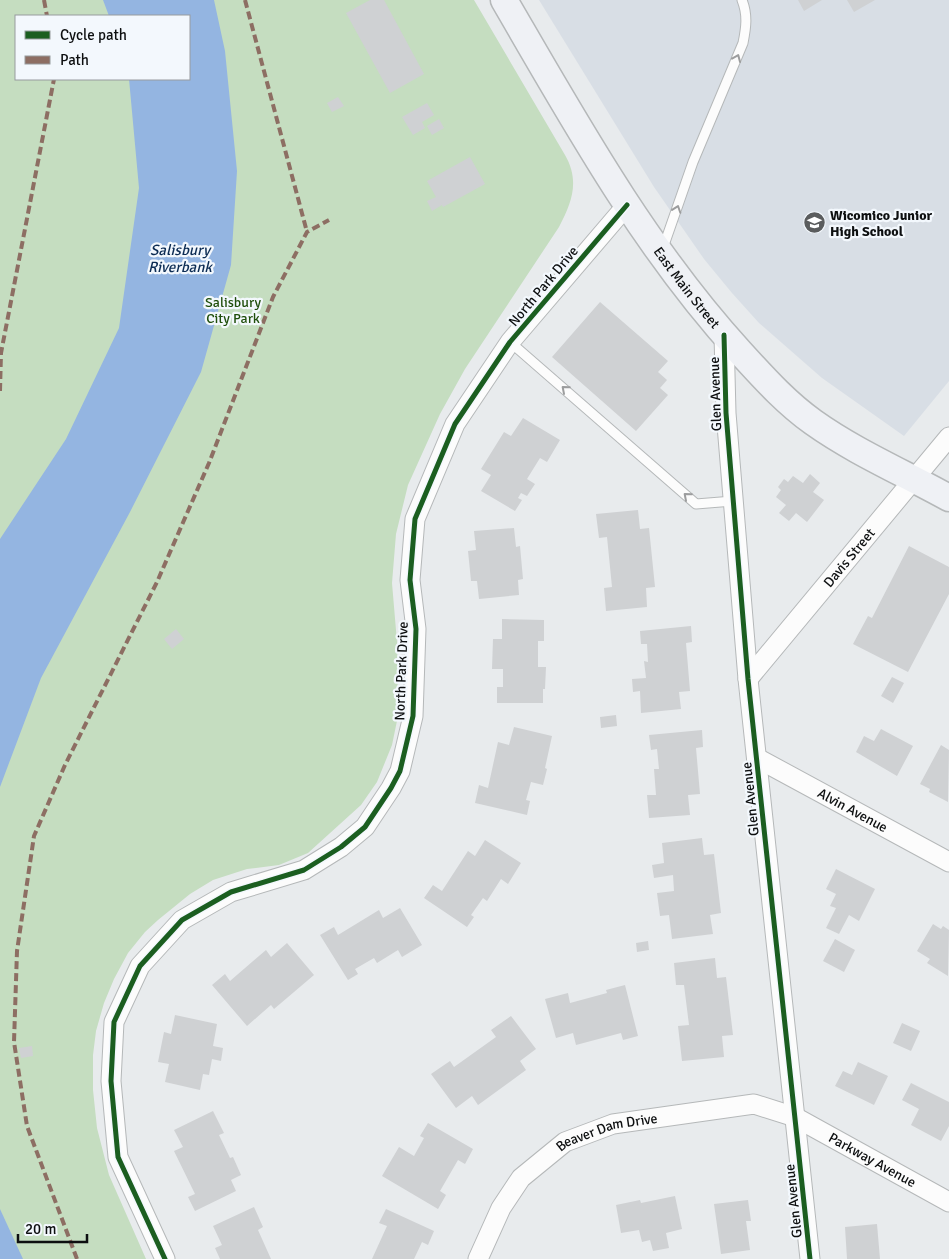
<svg xmlns="http://www.w3.org/2000/svg" width="949" height="1259" viewBox="0 0 949 1259" font-family="Signika,sans-serif">
<style>
.built{fill:#d8dee5}
.green{fill:#c5ddc0;fill-rule:evenodd}
.water{fill:#94b5e1}
.building{fill:#cfd1d3}
.lines{fill:none;stroke-linecap:round;stroke-linejoin:round}
.lane-casing{stroke:#b5b8b9;stroke-width:11}
.street-casing{stroke:#b5b8b9;stroke-width:21}
.secondary-casing{stroke:#b5b8b9;stroke-width:29}
.lane{stroke:#fcfcfc;stroke-width:9}
.street{stroke:#fcfcfc;stroke-width:19}
.secondary{stroke:#eff1f5;stroke-width:26}
.quiet{stroke:#8d6e63;stroke-width:4;stroke-dasharray:8 4;stroke-linecap:butt}
.cycleway-casing{stroke:#f3f8fd;stroke-width:8}
.cycleway{stroke:#1b5e20;stroke-width:5}
.oneway{stroke:#9c9d9e}
.labels{text-anchor:middle;stroke-width:4.5;stroke-linejoin:round;paint-order:stroke}
.poi-label{font-size:14px;font-weight:bold;fill:#0d0f10;stroke:#f3f8fd;text-anchor:start}
.street-label{font-size:14px;fill:#0d0f10;stroke:#f3f8fd}
.park-label{font-size:14px;fill:#204f0c;stroke:#f3f8fd}
.water-label{font-size:15px;font-style:italic;fill:#0c2c54;stroke:#f3f8fd}
</style>
<rect width="100%" height="100%" fill="#e8ebed"/>
<path class="built" d="M539 0H949V381L904 436 822 378 759 323 732 293 704 259 654 187Z"/>
<path class="green" d="M0 0H474L565 155C580 181 572 202 559 227L465 369 440 414 408 485 396 534 392 583 397 642 398 716 392 745 377 782 361 805 308 853 279 865 247 869 213 880 190 894 158 920 145 932 128 953 114 979 104 1003 96 1031 93 1055V1090L97 1128 109 1175 146 1259H0ZM16 16H189V79H16Z"/>
<g class="water">
<path d="M103 0H214L225 51 237 171 231 265 201 372 130 512 41 678 0 787V539L66 439 119 328 139 188 129 79H189V16H109Z"/>
<path d="M0 1209 23 1259H0Z"/>
</g>
<g class="building">
<path d="M370 0H384L424 74 390 93 346 13Z"/>
<path d="M798 0H822L804 11Z"/>
<path d="M847 0H875L854 12Z"/>
<path d="M338 97 344 106 332 112 327 103Z"/>
<path d="M427 103 434 115 422 122 425 128 413 135 402 117Z"/>
<path d="M439 119 444 128 432 135 427 126Z"/>
<path d="M470 157 485 184 443 207 442 205 432 211 427 201 436 197 427 181Z"/>
<path d="M600 302 668 361 658 372 667 380 660 388 668 395 636 431 552 357Z"/>
<path d="M523 418 560 440 547 462 540 458 527 479 535 484 527 496 521 493 518 498 522 500 515 511 481 491 491 475 481 469 504 432 511 436Z"/>
<path d="M810 474 820 483 813 492 824 500 807 522 796 513 789 521 779 513 786 505 776 497 781 490 778 487 784 479 788 482 793 476 803 483Z"/>
<path d="M638 510 640 529 649 528 655 587 646 588 647 607 606 611 604 588 612 587 607 537 599 538 596 514Z"/>
<path d="M514 528 516 547 520 546 523 579 518 580 519 595 479 599 477 581H471L468 551 476 550 474 531Z"/>
<path d="M909 546 949 567V594L908 672 853 644 868 616 872 618Z"/>
<path d="M502 619 544 620V641H538V667H546L545 689H543V703H497V687H503V669H492L493 639H502Z"/>
<path d="M691 626 692 642 686 643 690 691 679 692 681 709 641 713 640 691 633 692 632 679 646 678 644 661 648 662 647 644H641L640 631Z"/>
<path d="M176 629 184 639 172 649 164 639Z"/>
<path d="M892 677 904 683 893 703 881 696Z"/>
<path d="M616 715 617 726 601 728 600 717Z"/>
<path d="M514 727 552 736 545 768 547 769 543 785 531 782 526 800 530 801 527 815 475 803 479 785 488 788 498 742 509 745Z"/>
<path d="M881 729 913 746 897 776 856 752 864 736 874 741Z"/>
<path d="M702 730 703 747 696 748 700 794 688 795 690 815 649 818 647 795H656L654 769H659L657 749 651 750 649 735Z"/>
<path d="M941 745 949 750 948 802 929 792 930 789 920 784Z"/>
<path d="M702 838 704 855 714 854 721 913 710 915 713 934 672 939 669 915 660 916 657 893 674 891 673 875 654 878 652 865 664 863 662 843Z"/>
<path d="M485 840 521 863 508 884 501 879 487 901 483 898 471 915 474 917 467 927 424 898 433 885 442 891 468 851 475 856Z"/>
<path d="M836 869 875 889 859 921 849 915 839 934 826 928 836 908 830 906 836 894 826 889Z"/>
<path d="M400 908 422 945 402 957 398 950 377 963 374 958 355 969 358 974 348 980 320 935 334 927 338 935 379 910 383 918Z"/>
<path d="M933 924 941 929 943 926 949 930 948 976 927 963 930 959 917 951Z"/>
<path d="M835 939 855 950 844 972 823 961Z"/>
<path d="M648 941 649 950 637 952 636 943Z"/>
<path d="M287 943 314 975 274 1009 271 1005 247 1026 212 985 225 974 230 981 266 950 271 957Z"/>
<path d="M715 958 717 978 726 977 733 1035 722 1036 724 1057 682 1061 678 1026 689 1025 684 985H676L674 963Z"/>
<path d="M625 985 638 1036 623 1040 621 1033 576 1045 573 1033 556 1038 545 999 568 993 570 1003 607 993 606 990Z"/>
<path d="M175 1015 217 1024 213 1046 223 1048 221 1061 212 1059 209 1075 203 1074 200 1090 165 1082 169 1064 158 1062 164 1032 171 1034Z"/>
<path d="M511 1016 536 1049 520 1061 526 1070 478 1105 472 1096 456 1108 431 1074 450 1061 454 1067 496 1037 491 1030Z"/>
<path d="M902 1023 920 1031 911 1051 893 1043Z"/>
<path d="M32 1046 33 1056 21 1058 19 1048Z"/>
<path d="M858 1062 888 1076 874 1105 835 1086 843 1071 852 1075Z"/>
<path d="M911 1083 949 1102V1126L941 1141 911 1125 919 1109 902 1100Z"/>
<path d="M213 1111 224 1133 219 1135 230 1158 233 1157 241 1175 231 1180 236 1191 195 1211 188 1197 195 1194 174 1151 183 1147 174 1130Z"/>
<path d="M428 1123 473 1149 465 1164 458 1160 440 1191 446 1195 438 1209 382 1176 399 1147 414 1156 424 1138 420 1136Z"/>
<path d="M675 1196 682 1229 666 1233 669 1248 653 1251 650 1240 642 1242 639 1230 621 1233 616 1205 640 1200 641 1203Z"/>
<path d="M748 1200 751 1221H746L750 1250 721 1254 714 1204Z"/>
<path d="M254 1207 263 1227 258 1230 271 1259H220L215 1248 222 1245 213 1226Z"/>
<path d="M386 1209 434 1231 428 1245 422 1242 414 1259H372L387 1226 379 1223Z"/>
<path d="M877 1224 880 1259H847L845 1227Z"/>
</g>
<g class="lines">
<defs>
<g id="lane">
<path d="M663 248 693 162 743 43C746 28 748 15 742 0"/>
<path d="M510 342 696 504 733 501"/>
</g>
<g id="street">
<path d="M724 335 726 413 748 679 810 1259"/>
<path id="s1" d="M748 679 949 437"/>
<path id="s2" d="M757 758 949 862"/>
<path d="M165 1259 118 1157 111 1081 114 1022 140 966 182 920 231 892 304 870 341 847 365 827 391 788 400 771 413 716 416 629 410 580 415 519 455 424 510 342 627 205"/>
<path id="s3" d="M478 1259 501 1208 521 1178 565 1142 613 1124 754 1104 795 1117 949 1202"/>
</g>
<g id="secondary">
<path id="s4" d="M504 0C575 122 644 247 740 352 763 377 785 402 813 422 855 452 904 473 949 498"/>
</g>
</defs>
<use href="#lane" class="lane-casing"/>
<use href="#street" class="street-casing"/>
<use href="#secondary" class="secondary-casing"/>
<use href="#lane" class="lane"/>
<use href="#street" class="street"/>
<use href="#secondary" class="secondary"/>
<g class="quiet">
<path d="M44 0 47 16"/>
<path d="M245 0 307 232"/>
<path d="M0 391 1 353 54 79"/>
<path d="M77 1259 27 1126 14 1042 17 951 34 836 65 765 157 582 209 463 273 297 307 232 329 220"/>
</g>
<defs>
<g id="cycleway">
<path d="M724 335 726 413 748 679 810 1259"/>
<path d="M165 1259 118 1157 111 1081 114 1022 140 966 182 920 231 892 304 870 341 847 365 827 391 788 400 771 413 716 416 629 410 580 415 519 455 424 510 342 627 205"/>
</g>
</defs>
<use href="#cycleway" class="cycleway-casing"/>
<use href="#cycleway" class="cycleway"/>
</g>
<defs><path id="oneway-chevron" d="M-2-3.5L2.5 0L-2 3.5" fill="none" stroke-width="1.6" stroke-linecap="round" stroke-linejoin="round" transform="scale(1.25)"/></defs>
<g class="oneway">
<use href="#oneway-chevron" transform="translate(737 58) rotate(-67)"/>
<use href="#oneway-chevron" transform="translate(677 209) rotate(-71)"/>
<use href="#oneway-chevron" transform="translate(565 389) rotate(-139)"/>
<use href="#oneway-chevron" transform="translate(687 496) rotate(-139)"/>
</g>
<defs>
<symbol id="school-disc" viewBox="-11 -11 22 22"><circle r="9.5" fill="#5a5c5d" stroke="#f3f8fd"/><path d="M0-5L7-2L0 1L-7-2ZM-4 1L0 2.5L4 1V4Q0 6-4 4Z" fill="#fff"/></symbol>
</defs>
<g fill-rule="evenodd">
<use href="#school-disc" x="802" y="210" width="25" height="25"/>
</g>
<g class="labels">
<g class="poi-label">
<text x="830" y="220">Wicomico Junior<tspan x="830" dy="16">High School</tspan></text>
</g>
<g class="street-label">
<text transform="translate(543 286) rotate(-50)" y="5">North Park Drive</text>
<text dy="5" stroke="none"><textPath href="#s4" startOffset="341">East Main Street</textPath></text>
<text transform="translate(715 394) rotate(-92)" y="5">Glen Avenue</text>
<text dy="5" stroke="none"><textPath href="#s1" startOffset="158">Davis Street</textPath></text>
<text transform="translate(401 671) rotate(-88)" y="5">North Park Drive</text>
<text transform="translate(750 799) rotate(-96)" y="5">Glen Avenue</text>
<text dy="5" stroke="none"><textPath href="#s2" startOffset="109">Alvin Avenue</textPath></text>
<text dy="5" stroke="none"><textPath href="#s3" startOffset="192">Beaver Dam Drive</textPath></text>
<text dy="5" stroke="none"><textPath href="#s3" startOffset="474">Parkway Avenue</textPath></text>
<text transform="translate(793 1201) rotate(-96)" y="5">Glen Avenue</text>
</g>
<g class="park-label">
<text x="233" y="307">Salisbury<tspan x="233" dy="16">City Park</tspan></text>
</g>
<g class="water-label">
<text x="180" y="255">Salisbury<tspan x="180" dy="17">Riverbank</tspan></text>
</g>
</g>
<rect x="15" y="15" width="175" height="65" fill="#f3f8fd" stroke="#979b9e"/>
<rect x="25" y="31" width="25" height="8" fill="#1b5e20" stroke="#979b9e"/>
<text x="60" y="40" font-size="15" fill="#0d0f10">Cycle path</text>
<rect x="25" y="56" width="25" height="8" fill="#8d6e63" stroke="#979b9e"/>
<text x="60" y="65" font-size="15" fill="#0d0f10">Path</text>
<path d="M18 1234v8h69v-8" fill="none" stroke="#0d0f10" stroke-width="2.5"/>
<text x="25" y="1234" font-size="15" fill="#0d0f10" stroke="#f3f8fd" stroke-width="4" paint-order="stroke">20 m</text>
</svg>
